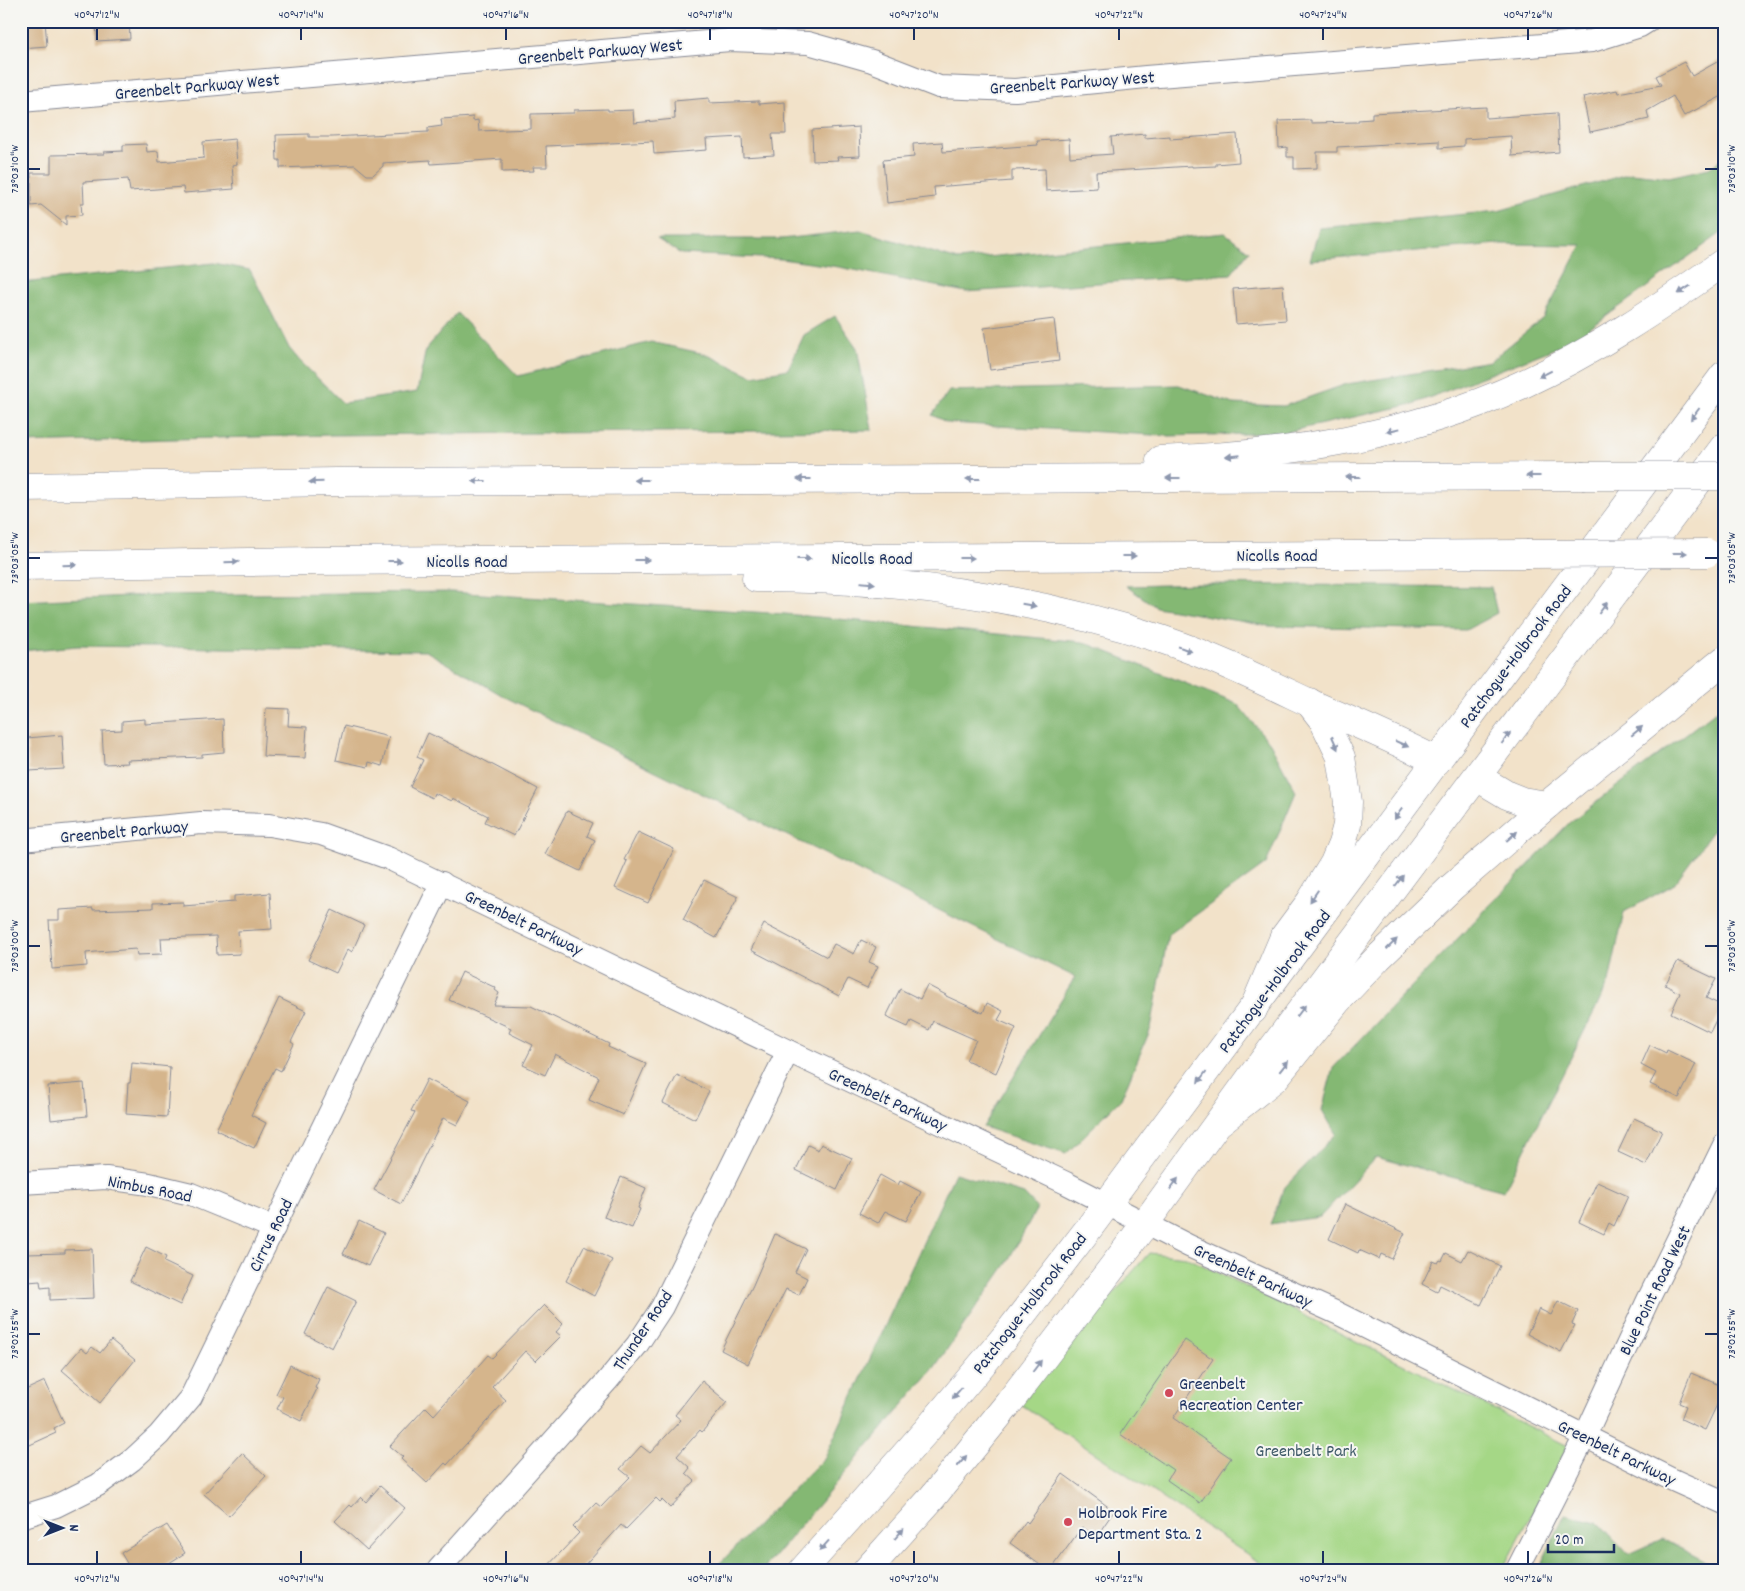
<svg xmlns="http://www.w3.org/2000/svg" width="1745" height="1591" viewBox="0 0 1745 1591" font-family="Dekko,sans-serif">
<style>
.green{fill:#a5d786;stroke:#608372}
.forest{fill:#84b873;stroke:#507468}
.building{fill:#d5b58c}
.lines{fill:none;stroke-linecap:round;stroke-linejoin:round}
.minor-casing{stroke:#868894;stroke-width:24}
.major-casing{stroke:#868894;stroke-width:29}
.highway-casing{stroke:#868894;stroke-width:29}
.minor{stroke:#fff;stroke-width:22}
.major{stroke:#fff;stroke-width:28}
.highway{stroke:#fff;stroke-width:28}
.highway-bridge-casing{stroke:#868894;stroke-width:29;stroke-linecap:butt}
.highway-bridge{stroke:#fff;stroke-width:28}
.oneway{fill:#8d97ae}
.ticks{fill:none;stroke:#1b2f5e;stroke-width:2}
.poi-dot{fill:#d1495b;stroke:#f6f6f2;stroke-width:2}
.labels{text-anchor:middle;stroke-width:4;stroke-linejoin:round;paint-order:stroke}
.street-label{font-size:18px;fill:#1b2f5e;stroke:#f6f6f2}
.poi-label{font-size:18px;fill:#1b2f5e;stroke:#f6f6f2;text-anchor:start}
.park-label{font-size:18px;fill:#3e5968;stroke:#f6f6f2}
.neatline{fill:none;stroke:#1b2f5e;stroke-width:2}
.ticks-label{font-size:12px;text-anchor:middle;fill:#1b2f5e}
</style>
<rect width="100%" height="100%" fill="#f6f6f2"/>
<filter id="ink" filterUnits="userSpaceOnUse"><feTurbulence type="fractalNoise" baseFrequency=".02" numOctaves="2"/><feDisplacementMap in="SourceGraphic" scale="10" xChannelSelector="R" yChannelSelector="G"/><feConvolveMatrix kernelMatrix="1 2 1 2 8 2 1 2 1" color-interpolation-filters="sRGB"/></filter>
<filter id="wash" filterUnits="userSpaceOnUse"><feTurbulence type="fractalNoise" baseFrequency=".0096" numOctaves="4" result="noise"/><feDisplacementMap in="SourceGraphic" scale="20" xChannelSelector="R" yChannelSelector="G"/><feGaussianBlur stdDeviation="1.12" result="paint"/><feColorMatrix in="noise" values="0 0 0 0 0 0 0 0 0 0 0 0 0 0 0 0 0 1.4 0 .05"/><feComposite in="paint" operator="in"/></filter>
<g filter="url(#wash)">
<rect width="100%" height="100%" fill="#f2e2c9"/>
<path class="green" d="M1149 1253 1186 1257 1568 1446 1502 1570H1271L1019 1403Z"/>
<g class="forest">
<path d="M1724 158V231L1571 342 1413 404 1282 433 1169 436 948 423 932 415 949 391 1179 385 1233 404 1284 406 1347 384 1490 361 1543 318 1582 245 1499 244 1310 260 1319 228 1498 211 1631 173 1669 177 1709 168Z"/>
<path d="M860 230 958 260 1225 233 1249 251 1231 274 966 292 839 267 781 259 681 254 657 239H782Z"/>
<path d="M214 263 250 270 289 348 299 360 343 403 417 392 426 349 457 313 518 376 651 342 705 354 753 376 788 369 804 335 835 316 857 348 872 430 331 435 21 443V283Z"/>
<path d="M1204 584 1491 587 1497 613 1466 630 1268 626 1156 607 1126 586Z"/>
<path d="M451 592 785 614 1083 642 1237 704 1270 743 1296 792 1266 864 1168 935 1151 1028 1121 1099 1066 1154 983 1127 1075 977 505 697 426 651 78 646 21 651V601L151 595Z"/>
<path d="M1724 705V816L1673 885 1624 912 1609 982 1504 1191 1376 1157 1320 1217 1270 1224 1285 1187 1336 1134 1322 1110 1333 1068 1570 822Z"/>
<path d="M955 1173 1024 1194 1037 1208 1005 1266 934 1368 763 1570H713L825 1457Z"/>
<path d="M1565 1515 1598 1522 1628 1554 1662 1539 1722 1570H1538Z"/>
</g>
<g id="blocks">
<g class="building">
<path d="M21 21H45L47 46 21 48Z"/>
<path d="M96 21H129L130 39 97 41Z"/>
<path d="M1724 58V95L1684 116 1673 96 1647 111 1649 119 1590 132 1583 97 1617 90 1618 93 1661 85 1656 76 1684 62 1692 76Z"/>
<path d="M709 98V103L759 101V104L785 102 786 134H772L774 155 743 157 742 137 706 139 707 150 654 154 653 141 546 146 547 167H533L534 171 502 172V159L431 164 430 160 383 163V166L373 175H367L355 165 280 168V160H277L276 135 309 134V137H332L428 132V128L442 126 441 119 473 117V121L478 120 479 131 531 129V114L574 113V110L608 109V111L633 110 634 123 675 119 674 101Z"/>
<path d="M1486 107V118L1557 113 1559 152 1512 156 1511 136 1464 139V146L1439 148V141L1337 147V152H1317V168L1294 169V157H1287V147L1279 148 1278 121 1311 120V123L1358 122V120L1372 119V113Z"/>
<path d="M859 127 860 156 837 157 838 160 813 161 812 130Z"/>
<path d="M1145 134V138L1170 136V139L1237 134 1239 162 1216 164V166L1192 167V166L1096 172 1097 188 1046 191 1045 169 1012 170V181L934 187 935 197 887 203 883 160 914 157 913 144 942 142 943 152 1038 145 1037 141 1069 139 1070 157 1113 154 1111 137Z"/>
<path d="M235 139 237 164 232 165 234 189 184 193 183 187 130 191 128 179 83 182 84 203H81L82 215 66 216V225L41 205 31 206V173H51V155L104 154V152L123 151V145L146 144 147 152 158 151 159 162 204 158 203 142Z"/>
<path d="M1283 285 1286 320 1236 324 1233 289Z"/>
<path d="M1054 319 1059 361 990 370 984 328Z"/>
<path d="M266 708 289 709 288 726 307 727 305 758 263 756Z"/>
<path d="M145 719V724L223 719 224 752 202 754V757L127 760 128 763 104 764 102 731 122 730V721Z"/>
<path d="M344 726 389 737 382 766 369 762 368 767 336 760Z"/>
<path d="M428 733 474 755 538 789 514 836 485 822 488 816 453 798 452 801 434 793 432 798 410 787 423 760 417 757Z"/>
<path d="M62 735 64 769 29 771 27 738Z"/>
<path d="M567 811 593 823 587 836 595 840 580 871 545 854Z"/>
<path d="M638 832 674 849 648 903 615 888 627 861 624 860Z"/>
<path d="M704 880 738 897 716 938 683 920Z"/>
<path d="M270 893 272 929 238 931 240 954 217 955 216 936 161 938 162 954 137 955 136 949 96 952 86 953 87 966 52 969 49 920H59V910L93 908V910L153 908V903L183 902V906L234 902V896Z"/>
<path d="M332 910 364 925 352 952 348 949 336 973 308 960Z"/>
<path d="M764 924 827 957 834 944 854 954 861 940 876 947 869 962 878 966 867 988 848 979 839 996 751 950Z"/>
<path d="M1678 961 1716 979 1706 998 1723 1006 1710 1032 1671 1013 1680 993 1665 985Z"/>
<path d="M462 972 496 988 495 990 499 993 494 1005 531 1006 609 1044 608 1047 646 1064 623 1115 589 1100 599 1077 555 1054 545 1075 523 1065 533 1045 509 1033 511 1028 449 1000Z"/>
<path d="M927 985 946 995V996L983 1013 987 1003 1003 1011 998 1020 1016 1028 996 1073 966 1060 976 1040 933 1021 929 1030 911 1021 908 1027 886 1017 900 989 920 999Z"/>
<path d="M279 998 306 1011 291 1042 294 1044 281 1071 275 1068 251 1115 266 1123 254 1148 216 1130Z"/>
<path d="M1650 1045 1666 1053 1667 1050 1696 1064 1679 1098 1650 1084 1656 1073 1641 1065Z"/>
<path d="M132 1063 170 1067 167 1117 126 1114 128 1083H130Z"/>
<path d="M677 1075 709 1091 695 1119 663 1103Z"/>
<path d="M427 1079 470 1101 457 1125 443 1118 401 1204 374 1190 415 1112 411 1111Z"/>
<path d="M84 1083 87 1116 51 1120 48 1086Z"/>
<path d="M1634 1118 1662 1131 1646 1165 1618 1152Z"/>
<path d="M821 1144 852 1158 837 1190 796 1170 808 1145 818 1150Z"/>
<path d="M880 1175 898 1185 900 1181 921 1192 906 1221 885 1211 878 1223 859 1213Z"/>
<path d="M621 1177 646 1188 638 1208 640 1209 632 1228 604 1217Z"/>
<path d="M1597 1182 1628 1196 1614 1226 1609 1223 1604 1234 1579 1222Z"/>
<path d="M1345 1204 1405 1233 1392 1259 1381 1254 1379 1259 1359 1250 1358 1253 1329 1239Z"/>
<path d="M359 1221 384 1233 368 1266 343 1254Z"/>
<path d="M775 1234 806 1249 795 1272 807 1278 799 1295 786 1289 748 1364 721 1350 753 1285Z"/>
<path d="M584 1246 612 1260 594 1296 566 1281Z"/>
<path d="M146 1247 166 1257 164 1262 193 1276 180 1305 130 1281Z"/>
<path d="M92 1249 94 1298 50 1300V1287L41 1288 40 1281 28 1282 27 1254 65 1253V1250Z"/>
<path d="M1468 1250 1500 1266 1481 1305 1440 1285 1437 1292 1422 1284 1433 1261 1438 1263 1440 1260 1442 1261 1446 1253 1462 1261Z"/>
<path d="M328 1287 356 1301 332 1348 305 1334Z"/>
<path d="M1558 1301 1578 1311 1572 1324 1575 1325 1561 1352 1527 1334 1539 1309 1551 1315Z"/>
<path d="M544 1305 563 1324 556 1332 561 1336 536 1361 525 1351 492 1387 506 1400 447 1465 445 1463 427 1483 401 1459 403 1457 390 1446 426 1407 434 1415 488 1355 492 1358Z"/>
<path d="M111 1340 135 1360 100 1403 62 1370 81 1348 87 1353 92 1347 100 1353Z"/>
<path d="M1185 1340 1213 1359 1173 1418 1231 1458 1200 1503 1167 1480 1173 1470 1120 1434Z"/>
<path d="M290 1365 319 1379 315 1388 317 1389 301 1421 277 1409 283 1397 276 1394Z"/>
<path d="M1691 1373 1724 1387V1390L1705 1430 1681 1419 1686 1406 1679 1403Z"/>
<path d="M45 1381 64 1423 54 1428 56 1433 21 1449V1392Z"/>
<path d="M702 1381 727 1402 702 1432 700 1430 677 1456 690 1468 686 1473 695 1481 670 1508 662 1500 660 1502 656 1498 626 1529 621 1525 580 1570H544L579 1533 573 1527 596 1503 601 1507 630 1477 620 1469 641 1446 650 1453 681 1420 675 1415Z"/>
<path d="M242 1453 266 1476 229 1516 204 1494Z"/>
<path d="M1063 1474 1114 1511 1096 1537 1082 1527 1051 1570H1047L1010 1543 1026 1521 1028 1523Z"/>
<path d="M380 1486 405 1508 367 1550 335 1521 350 1505 352 1507 361 1497 366 1502Z"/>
<path d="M167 1525 185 1553 158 1570H131L121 1553Z"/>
</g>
</g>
</g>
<g filter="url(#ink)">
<use href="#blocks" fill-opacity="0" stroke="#868894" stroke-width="1"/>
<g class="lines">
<defs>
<g id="minor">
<path d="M21 101 730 40 808 43 872 61 939 87 1015 90 1146 77 1592 41 1640 26 1648 21"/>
<path d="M21 840 201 823 269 825 321 834 388 858 788 1051 1066 1183 1189 1246 1337 1313 1673 1480 1724 1503"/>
<path d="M21 1183 106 1178 149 1184 191 1194 274 1228"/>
<path d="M21 1517 56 1506 98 1485 132 1460 159 1435 191 1397 442 883"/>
<path d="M438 1570 607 1381 637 1345 662 1307 788 1051"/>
<path d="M1517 1570 1585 1436 1648 1300 1724 1145"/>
</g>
<g id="major">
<path d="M803 1570 926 1431 1005 1337 1089 1228 1724 375"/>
<path d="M867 1570 931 1499 1008 1404 1128 1247 1257 1069 1724 447"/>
</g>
<g id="highway">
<path d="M1160 460C1284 455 1408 437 1521 385 1593 352 1659 308 1724 262"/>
<path d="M21 487 336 482 1582 476"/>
<path d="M21 566 313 561 1526 554"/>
<path d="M756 578C892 578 1032 597 1161 639 1212 656 1261 680 1310 703 1353 722 1396 740 1437 761"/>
<path d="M1477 777 1507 795 1522 801 1547 805"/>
<path d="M1253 1010 1284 937 1310 902 1334 863 1342 844 1347 825 1348 802 1341 757 1323 720 1309 702"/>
<path d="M1221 1121 1275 1078 1338 1000 1378 958 1452 887 1547 805 1724 660"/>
</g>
</defs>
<use href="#minor" class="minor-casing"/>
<use href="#major" class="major-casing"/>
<use href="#highway" class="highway-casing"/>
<use href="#minor" class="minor"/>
<use href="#major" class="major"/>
<use href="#highway" class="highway"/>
<defs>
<g id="highway-bridge">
<path d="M1582 476H1724"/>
<path d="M1526 554 1707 553"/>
</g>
</defs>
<use href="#highway-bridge" class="highway-bridge-casing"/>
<use href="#highway-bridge" class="highway-bridge"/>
</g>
<defs><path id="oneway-solid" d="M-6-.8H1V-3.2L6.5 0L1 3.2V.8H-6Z" transform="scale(1.25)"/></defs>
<g class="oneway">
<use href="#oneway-solid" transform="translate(1684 290) rotate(146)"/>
<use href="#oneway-solid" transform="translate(1545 374) rotate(154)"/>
<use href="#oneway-solid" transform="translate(1695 414) rotate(127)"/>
<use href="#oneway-solid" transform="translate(1393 430) rotate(166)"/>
<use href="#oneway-solid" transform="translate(1233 456) rotate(174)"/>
<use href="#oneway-solid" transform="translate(1533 476) rotate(180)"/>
<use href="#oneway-solid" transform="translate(1353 477) rotate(180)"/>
<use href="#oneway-solid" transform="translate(1173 478) rotate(180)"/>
<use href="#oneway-solid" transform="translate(804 479) rotate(180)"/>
<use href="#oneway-solid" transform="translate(973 479) rotate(180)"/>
<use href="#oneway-solid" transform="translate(641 480) rotate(180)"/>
<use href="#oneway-solid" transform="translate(479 481) rotate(180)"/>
<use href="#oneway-solid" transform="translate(316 482) rotate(179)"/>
<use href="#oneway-solid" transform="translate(1680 553)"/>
<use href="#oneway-solid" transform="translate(1129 556)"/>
<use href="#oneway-solid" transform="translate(967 558)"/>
<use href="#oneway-solid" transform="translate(804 559)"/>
<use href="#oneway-solid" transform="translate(642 560)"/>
<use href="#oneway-solid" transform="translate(395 561)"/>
<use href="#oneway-solid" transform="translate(232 562) rotate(-1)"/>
<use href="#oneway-solid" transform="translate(70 565) rotate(-1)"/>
<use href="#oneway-solid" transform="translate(868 583) rotate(5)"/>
<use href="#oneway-solid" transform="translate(1029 605) rotate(10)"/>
<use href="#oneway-solid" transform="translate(1603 608) rotate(-53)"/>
<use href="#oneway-solid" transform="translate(1185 649) rotate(21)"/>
<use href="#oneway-solid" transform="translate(1637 731) rotate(-40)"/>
<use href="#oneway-solid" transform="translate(1506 738) rotate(-53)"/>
<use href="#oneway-solid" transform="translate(1335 743) rotate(66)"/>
<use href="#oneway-solid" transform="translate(1402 744) rotate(24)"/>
<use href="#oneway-solid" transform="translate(1398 814) rotate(127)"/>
<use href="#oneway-solid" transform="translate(1512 836) rotate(-41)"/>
<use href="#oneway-solid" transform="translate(1399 881) rotate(-53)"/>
<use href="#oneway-solid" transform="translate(1314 896) rotate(124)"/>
<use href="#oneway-solid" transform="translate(1392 944) rotate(-44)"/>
<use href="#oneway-solid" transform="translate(1301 1011) rotate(-53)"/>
<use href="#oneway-solid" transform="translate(1284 1066) rotate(-52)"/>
<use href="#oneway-solid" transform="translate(1202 1077) rotate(127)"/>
<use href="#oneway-solid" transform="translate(1174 1184) rotate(-53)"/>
<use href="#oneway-solid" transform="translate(1037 1366) rotate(-53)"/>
<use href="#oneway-solid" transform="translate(957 1393) rotate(130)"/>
<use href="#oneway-solid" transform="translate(962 1461) rotate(-50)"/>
<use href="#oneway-solid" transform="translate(899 1534) rotate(-48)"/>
<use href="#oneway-solid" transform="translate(824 1546) rotate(132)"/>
</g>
</g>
<path class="ticks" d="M97 28V40M301 28V40M506 28V40M710 28V40M914 28V40M1119 28V40M1323 28V40M1528 28V40M28 169H40M1705 169H1718M28 558H40M1705 558H1718M28 946H40M1705 946H1718M28 1334H40M1705 1334H1718M97 1551V1564M301 1551V1564M506 1551V1564M710 1551V1564M914 1551V1564M1119 1551V1564M1323 1551V1564M1528 1551V1564"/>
<g class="poi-dot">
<circle cx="1169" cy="1393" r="5"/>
<circle cx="1068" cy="1522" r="5"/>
</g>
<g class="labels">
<g class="street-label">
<text transform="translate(600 51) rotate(-5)" y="6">Greenbelt Parkway West</text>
<text transform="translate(1072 82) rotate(-4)" y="6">Greenbelt Parkway West</text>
<text transform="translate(197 86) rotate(-5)" y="6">Greenbelt Parkway West</text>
<text x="1277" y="561">Nicolls Road</text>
<text x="872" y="564">Nicolls Road</text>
<text x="467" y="567">Nicolls Road</text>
<text transform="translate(1515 656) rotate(-53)" y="6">Patchogue-Holbrook Road</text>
<text transform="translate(124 831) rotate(-5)" y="6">Greenbelt Parkway</text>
<text transform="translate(524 922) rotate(26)" y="6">Greenbelt Parkway</text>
<text transform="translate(1274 981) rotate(-53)" y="6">Patchogue-Holbrook Road</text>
<text transform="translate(888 1099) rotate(25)" y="6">Greenbelt Parkway</text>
<text transform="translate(150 1188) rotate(11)" y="6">Nimbus Road</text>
<text transform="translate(270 1235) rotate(-64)" y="6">Cirrus Road</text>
<text transform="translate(1253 1275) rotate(25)" y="6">Greenbelt Parkway</text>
<text transform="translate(1654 1290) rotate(-64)" y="6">Blue Point Road West</text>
<text transform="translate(1029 1303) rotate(-52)" y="6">Patchogue-Holbrook Road</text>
<text transform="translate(642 1330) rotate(-56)" y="6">Thunder Road</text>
<text transform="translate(1617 1452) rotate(26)" y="6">Greenbelt Parkway</text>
</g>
<g class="poi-label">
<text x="1179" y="1389">Greenbelt<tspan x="1179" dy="21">Recreation Center</tspan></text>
<text x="1078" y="1518">Holbrook Fire<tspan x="1078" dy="21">Department Sta. 2</tspan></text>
</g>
<g class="park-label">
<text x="1306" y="1456">Greenbelt Park</text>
</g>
</g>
<rect width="1745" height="1591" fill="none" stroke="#f6f6f2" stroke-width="55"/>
<g transform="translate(62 1528) rotate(90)" stroke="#f6f6f2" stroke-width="4" paint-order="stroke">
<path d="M0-4L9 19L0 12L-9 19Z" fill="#1b2f5e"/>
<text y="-8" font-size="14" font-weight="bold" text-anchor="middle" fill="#1b2f5e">N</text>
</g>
<path d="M1548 1544v8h66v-8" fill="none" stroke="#1b2f5e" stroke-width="2.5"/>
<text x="1555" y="1544" font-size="15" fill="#1b2f5e" stroke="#f6f6f2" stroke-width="4" paint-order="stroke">20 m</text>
<rect x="28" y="28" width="1690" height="1536" class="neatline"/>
<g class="ticks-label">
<text x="97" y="18">40°47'12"N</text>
<text x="301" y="18">40°47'14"N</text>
<text x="506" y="18">40°47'16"N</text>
<text x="710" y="18">40°47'18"N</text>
<text x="914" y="18">40°47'20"N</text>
<text x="1119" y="18">40°47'22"N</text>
<text x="1323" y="18">40°47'24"N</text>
<text x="1528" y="18">40°47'26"N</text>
<text transform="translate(1731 169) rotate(-90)" y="4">73°03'10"W</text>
<text transform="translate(14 169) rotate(-90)" y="4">73°03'10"W</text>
<text transform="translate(1731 558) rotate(-90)" y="4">73°03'05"W</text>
<text transform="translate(14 558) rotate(-90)" y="4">73°03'05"W</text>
<text transform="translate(1731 946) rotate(-90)" y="4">73°03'00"W</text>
<text transform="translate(14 946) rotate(-90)" y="4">73°03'00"W</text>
<text transform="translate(14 1334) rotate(-90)" y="4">73°02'55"W</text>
<text transform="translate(1731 1334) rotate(-90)" y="4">73°02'55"W</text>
<text x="97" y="1582">40°47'12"N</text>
<text x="301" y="1582">40°47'14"N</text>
<text x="506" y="1582">40°47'16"N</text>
<text x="710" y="1582">40°47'18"N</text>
<text x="914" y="1582">40°47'20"N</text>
<text x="1119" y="1582">40°47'22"N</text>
<text x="1323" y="1582">40°47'24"N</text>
<text x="1528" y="1582">40°47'26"N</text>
</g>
</svg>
